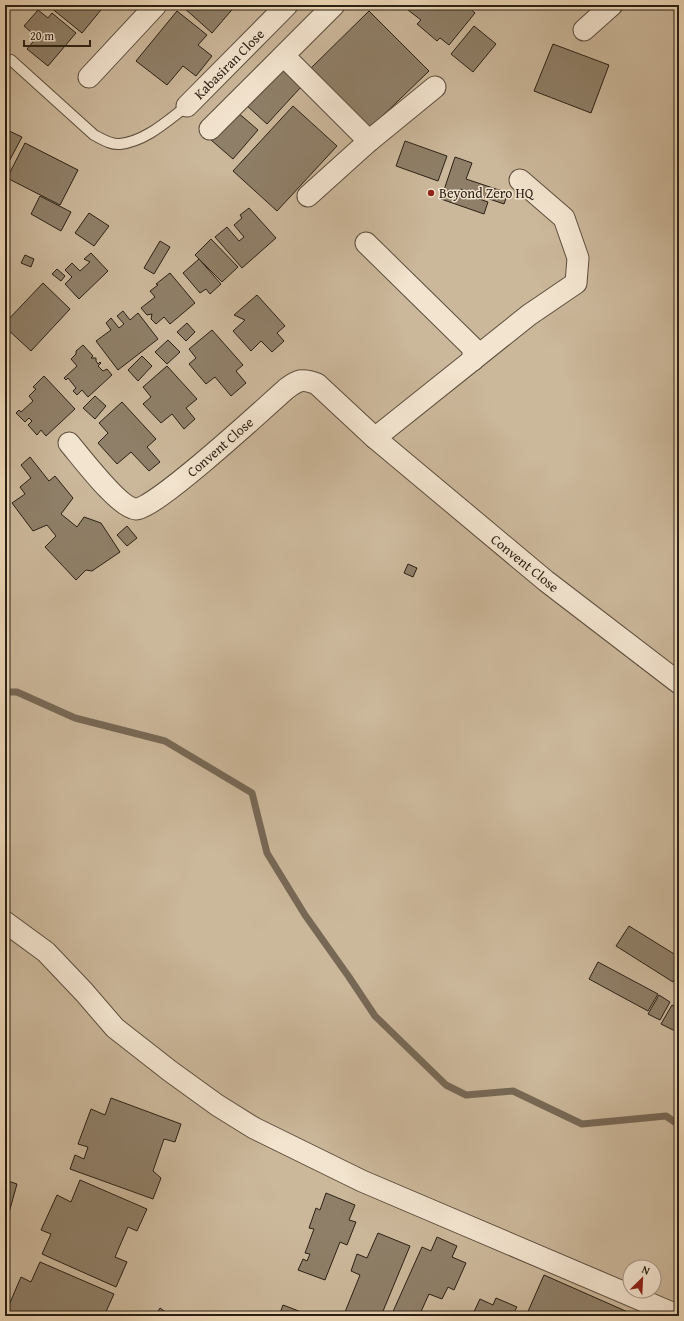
<svg xmlns="http://www.w3.org/2000/svg" width="684" height="1321" viewBox="0 0 684 1321" font-family="'Gentium Book Plus',serif">
<style>
.green{fill:#cbb79a;stroke:#7b6c58;fill-rule:evenodd}
.lines{fill:none;stroke-linecap:round;stroke-linejoin:round}
.stream{stroke:#776855;stroke-width:7}
.building{fill:#8f7f68;stroke:#2b2115}
.lane-casing{stroke:#5b4e3d;stroke-width:12}
.street-casing{stroke:#5b4e3d;stroke-width:23}
.lane{stroke:#f3e4cf;stroke-width:10}
.street{stroke:#f3e4cf;stroke-width:21}
.poi-dot{fill:#8f2418;stroke:#f3e4cf;stroke-width:1.5}
.labels{text-anchor:middle;stroke-width:3;stroke-linejoin:round;paint-order:stroke}
.street-label{font-size:14px;fill:#2b2115;stroke:#f3e4cf}
.poi-label{font-size:14px;fill:#2b2115;stroke:#f3e4cf;text-anchor:start}
</style>
<rect width="100%" height="100%" fill="#ecd6b5"/>
<filter id="stains"><feTurbulence type="fractalNoise" baseFrequency=".005" numOctaves="4"/><feColorMatrix values="0 0 0 0 .2 0 0 0 0 .09 0 0 0 0 .02 0 0 0 .5 -.17"/></filter>
<radialGradient id="worn" r=".72"><stop offset=".6" stop-color="#630" stop-opacity="0"/><stop offset="1" stop-color="#630" stop-opacity=".3"/></radialGradient>
<path class="green" d="M5 5H679V1316H5ZM630 1267H654V1291H630Z"/>
<g class="lines">
<path class="stream" d="M5 692H17L75 718 165 741 252 793 267 853 305 915 349 977 375 1016 446 1085 466 1095 513 1091 582 1124 666 1116 679 1125"/>
</g>
<g class="building">
<path d="M52 5H105L82 33 50 7Z"/>
<path d="M184 5H236L212 33 183 7Z"/>
<path d="M412 5H466L475 13 449 45 440 38 437 41 417 24 421 20 408 10Z"/>
<path d="M38 10 48 18 52 13 76 33 48 66 27 49 37 37 24 26Z"/>
<path d="M177 11 207 35 198 45 212 56 196 76 183 66 167 85 136 61Z"/>
<path d="M369 11 429 71 370 128 311 68Z"/>
<path d="M474 26 496 44 473 72 451 54Z"/>
<path d="M553 44 609 65 591 113 534 91Z"/>
<path d="M279 67 301 87 267 124 245 104Z"/>
<path d="M293 106 337 146 277 211 233 171Z"/>
<path d="M236 111 258 130 233 159 211 140Z"/>
<path d="M5 129 22 137 5 169Z"/>
<path d="M405 141 447 156 438 181 396 166Z"/>
<path d="M25 143 78 170 60 205 7 178Z"/>
<path d="M455 157 472 163 466 179 508 193 504 204 460 189 459 192 488 202 484 214 441 199Z"/>
<path d="M40 196 71 212 61 231 31 214Z"/>
<path d="M249 208 276 238 242 268 215 237 227 227 239 241 244 237 234 225 242 218 240 215Z"/>
<path d="M89 213 109 226 94 246 75 233Z"/>
<path d="M211 239 238 267 222 282 195 255Z"/>
<path d="M160 241 170 247 154 274 144 268Z"/>
<path d="M91 253 108 271 79 299 65 284 72 277 65 270 72 263 80 271 90 262 84 259Z"/>
<path d="M25 255 34 259 31 267 21 263Z"/>
<path d="M199 259 221 284 210 294 206 289 200 293 183 273Z"/>
<path d="M57 269 65 276 61 281 52 274Z"/>
<path d="M170 273 195 303 170 324 164 317 156 324 151 319 152 314 147 315 141 308 155 297 150 291 158 285 156 284Z"/>
<path d="M43 283 70 309 31 351 5 327V323Z"/>
<path d="M257 295 285 326 277 333 284 341 272 352 261 341 251 351 233 331 245 320 234 315Z"/>
<path d="M123 311 130 320 138 313 158 339 118 370 96 341 111 330 106 323 111 318 119 328 124 324 117 316Z"/>
<path d="M187 323 195 332 186 341 177 332Z"/>
<path d="M212 330 243 365 236 371 246 383 231 396 215 377 206 384 189 364 196 358 189 349Z"/>
<path d="M168 340 180 352 167 364 155 352Z"/>
<path d="M83 345 93 356 91 358H96V361L98 364 100 362 101 363 98 366 103 371 107 369 112 375 88 397 82 390 77 395 73 391 76 388 68 378 66 380 64 378 77 366 71 359 76 354V351Z"/>
<path d="M142 356 152 366 138 381 128 370Z"/>
<path d="M167 366 197 399 186 408 195 419 184 429 172 414 161 423 143 404 151 397 143 387Z"/>
<path d="M44 376 75 409 46 436 41 430 37 435 28 425 32 421 29 418 25 422 16 413 19 410 21 412 33 401 29 396 36 389 33 387Z"/>
<path d="M95 396 106 406 95 419 83 408Z"/>
<path d="M122 402 156 439 147 447 160 462 149 471 131 452 117 464 98 443 108 433 99 423Z"/>
<path d="M30 457 49 481 55 476 73 498 61 514 77 527 84 517 101 523 120 552 92 571 86 570 76 580 45 547 56 536 47 525 33 531 12 503 25 494 20 487 31 478 21 465Z"/>
<path d="M127 526 137 538 127 546 117 535Z"/>
<path d="M408 564 417 568 413 577 404 573Z"/>
<path d="M629 926 679 957V971L673 982 616 946Z"/>
<path d="M598 962 658 994 648 1011 589 979Z"/>
<path d="M659 995 670 1002 660 1020 648 1014Z"/>
<path d="M672 1005 679 1009V1033L661 1024Z"/>
<path d="M111 1098 181 1124 175 1142 164 1139 153 1171 161 1178 153 1199 70 1169 75 1155 84 1159 88 1147 78 1144 91 1109 105 1115Z"/>
<path d="M5 1180 17 1184 5 1227Z"/>
<path d="M80 1180 147 1209 137 1231 128 1227 115 1257 127 1262 116 1287 42 1254 51 1234 41 1230 57 1195 71 1202Z"/>
<path d="M326 1193 355 1205 349 1220 356 1222 347 1245 340 1242 325 1280 298 1270 303 1259 307 1261 310 1254 305 1253 314 1229 309 1228 316 1208 320 1210Z"/>
<path d="M378 1233 410 1246 381 1316H355L345 1312 360 1275 351 1271 357 1254 367 1258Z"/>
<path d="M437 1237 457 1246 452 1257 466 1263 454 1290 448 1287 442 1299 429 1294 419 1316H391L422 1247 431 1251Z"/>
<path d="M40 1262 114 1294 104 1316H100L94 1314 93 1316H15L6 1312 21 1277 31 1282Z"/>
<path d="M544 1275 630 1313 628 1316H526Z"/>
<path d="M496 1298 517 1307 513 1314 518 1316H472L480 1299 493 1305Z"/>
<path d="M283 1305 304 1313 303 1316H279Z"/>
<path d="M160 1308 171 1316H155Z"/>
</g>
<g class="lines">
<defs>
<path id="lane" d="M11 60 94 135C102 139 111 145 120 144 146 141 167 121 187 106"/>
<g id="street">
<path d="M584 30 612 5"/>
<path d="M284 56 369 141"/>
<path d="M89 77 156 5"/>
<path d="M187 106 287 5"/>
<path d="M210 129 334 5"/>
<path d="M308 196 369 141 435 87"/>
<path d="M366 243 473 348V360"/>
<path d="M375 438 529 315 576 283 578 258 564 218 520 180"/>
<path d="M69 443C81 457 119 508 136 509 154 510 266 407 286 389 298 380 302 378 317 384L375 438 546 581 679 683"/>
<path d="M5 922 46 952 84 992 115 1028 170 1071 217 1105 254 1128 362 1181 679 1316"/>
</g>
</defs>
<use href="#lane" class="lane-casing"/>
<use href="#street" class="street-casing"/>
<use href="#lane" class="lane"/>
<use href="#street" class="street"/>
</g>
<circle class="poi-dot" cx="431" cy="193" r="4"/>
<g class="labels">
<g class="street-label">
<text transform="translate(229 64) rotate(-45)" y="5">Kabasiran Close</text>
<text transform="translate(220 447) rotate(-41)" y="5">Convent Close</text>
<text transform="translate(525 563) rotate(39)" y="5">Convent Close</text>
</g>
<g class="poi-label">
<text x="439" y="198">Beyond Zero HQ</text>
</g>
</g>
<rect width="684" height="1321" fill="none" stroke="#ecd6b5" stroke-width="20"/>
<rect x="6" y="6" width="672" height="1309" fill="none" stroke="#2b2115" stroke-width="2"/>
<rect x="10" y="10" width="664" height="1301" fill="none" stroke="#2b2115"/>
<g transform="translate(642 1279) rotate(24)"><circle r="19" fill="#f3e4cf" stroke="#a39685"/>
<path d="M0-3L7 15L0 10L-7 15Z" fill="#8f2418"/>
<text y="-6" font-size="11" font-weight="bold" text-anchor="middle" fill="#2b2115">N</text>
</g>
<path d="M24 40v6h66v-6" fill="none" stroke="#2b2115" stroke-width="2"/>
<text x="30" y="40" font-size="12" fill="#2b2115" stroke="#f3e4cf" stroke-width="3" paint-order="stroke">20 m</text>
<rect width="100%" height="100%" filter="url(#stains)"/>
<rect width="100%" height="100%" fill="url(#worn)"/>
</svg>
